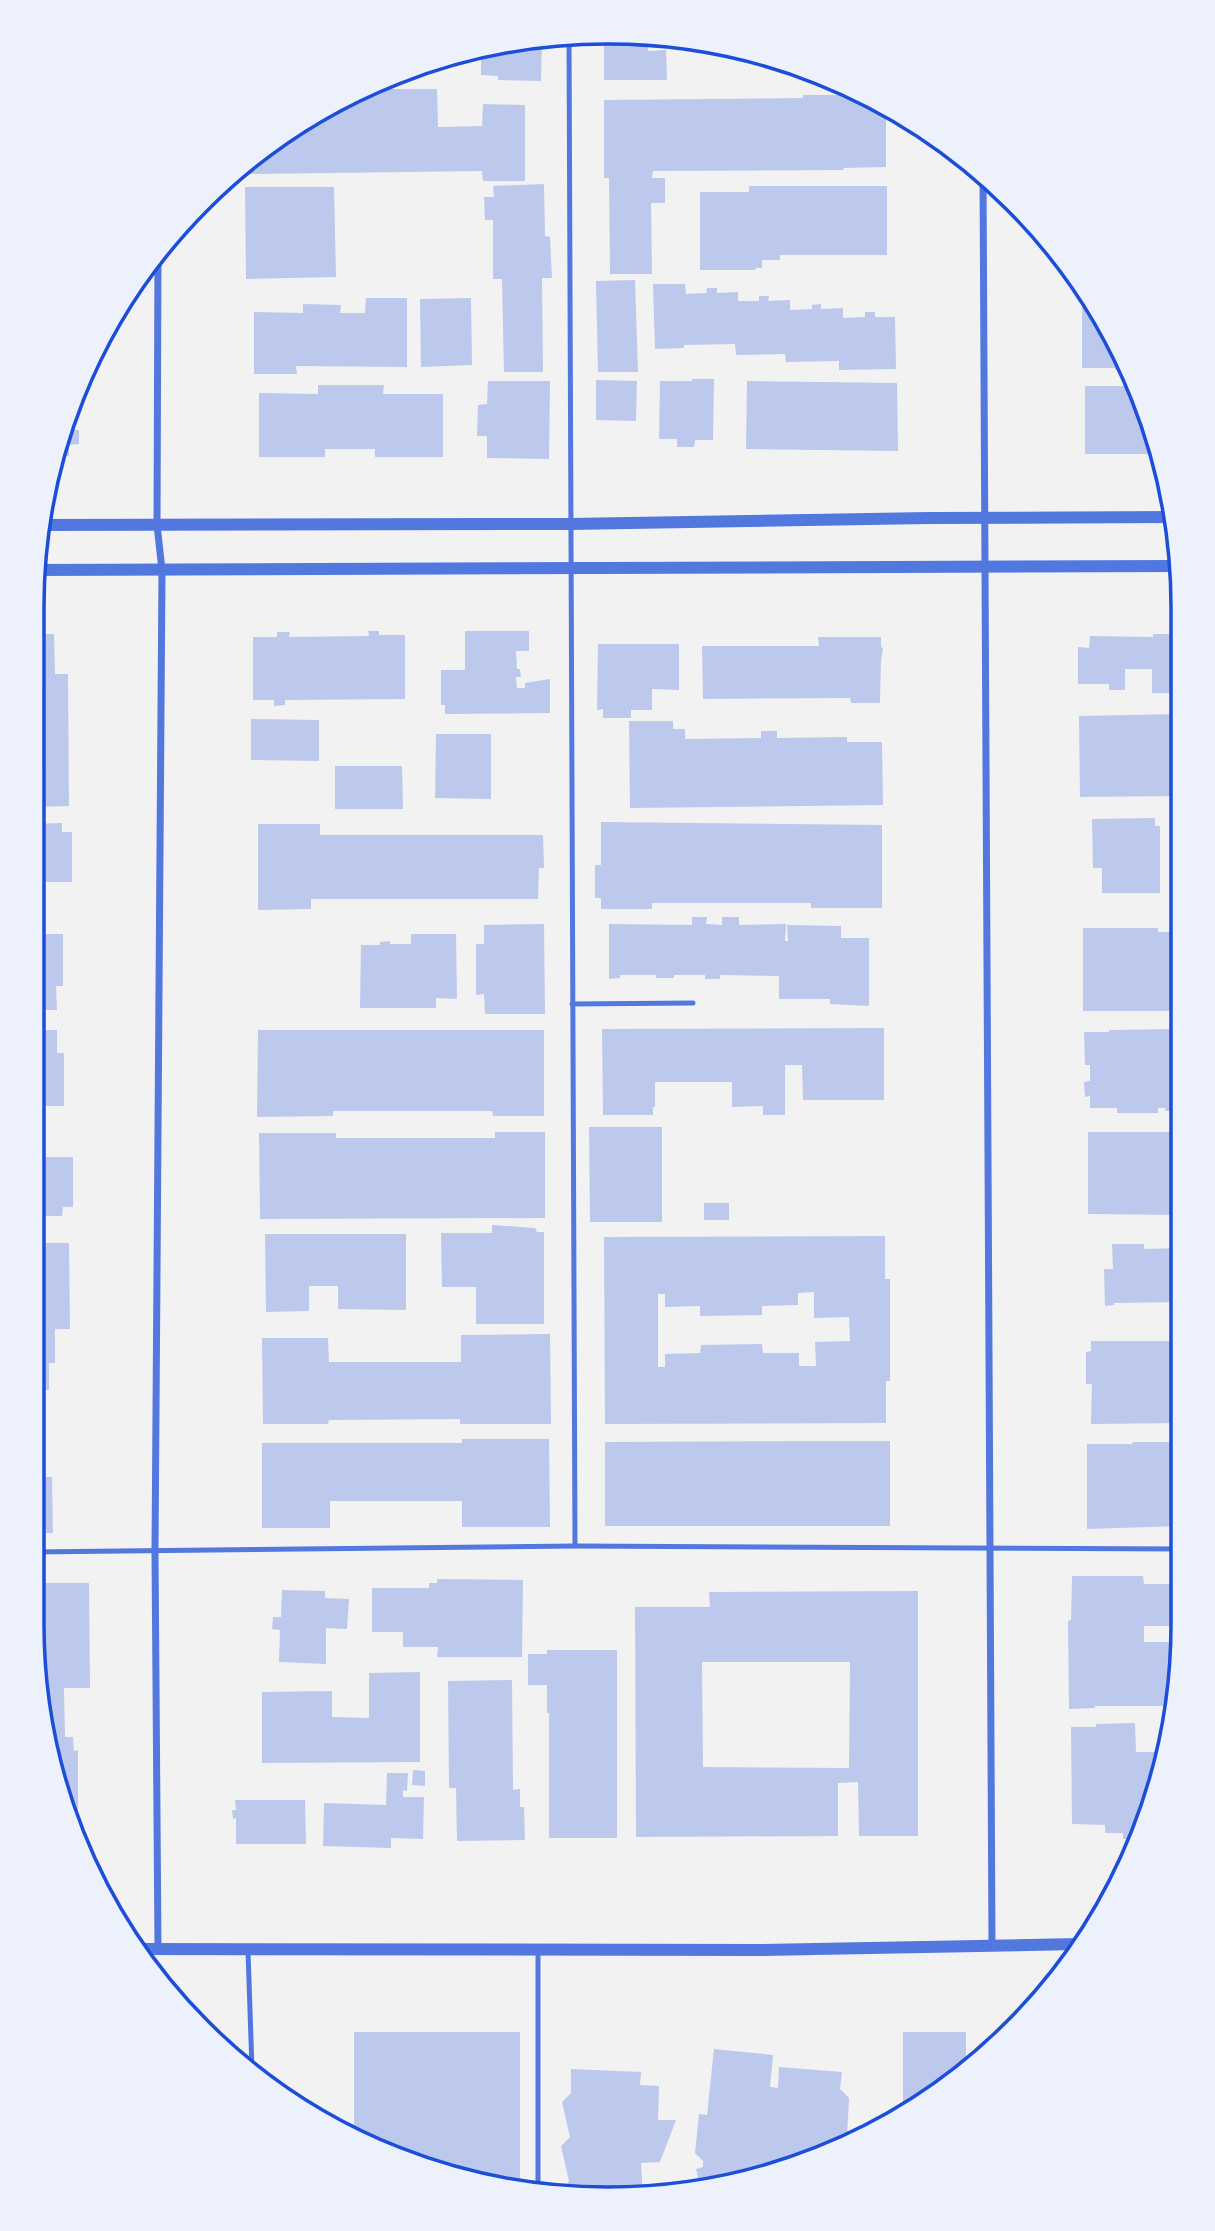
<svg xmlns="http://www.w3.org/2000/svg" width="1215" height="2231" viewBox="0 0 1215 2231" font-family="Roboto,sans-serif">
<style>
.building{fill:#bdc9ec;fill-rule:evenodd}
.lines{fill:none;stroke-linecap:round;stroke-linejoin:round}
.service{stroke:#5277de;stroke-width:5}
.minor{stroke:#5277de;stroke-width:7}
.tertiary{stroke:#5277de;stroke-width:12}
.rim{fill:none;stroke:#1d4ed8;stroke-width:3.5}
</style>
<rect width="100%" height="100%" fill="#f2f2f2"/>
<g class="building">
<path d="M542 37 541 81 498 80V76L481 75V47Z"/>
<path d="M604 40H648V51L666 50 667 80H604Z"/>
<path d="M465 50 466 60H435L458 51Z"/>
<path d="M778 59 792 62 807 69V71L778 70Z"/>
<path d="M357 89H437L438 127 482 126 483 104 525 105V181H483L482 171 248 174V159L257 151Z"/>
<path d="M803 95H864L886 104V167L843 168 844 170 653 171 652 178H665V203H651L652 274H610L609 178H604V100L803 98Z"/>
<path d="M544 184 545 236 550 237 552 278H542L543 372H504L502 279H493V220H485L484 197H494L493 186Z"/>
<path d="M749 186H887V255H780V260H762V268H755L756 270H700V192H749Z"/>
<path d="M245 187H334L336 277 246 279Z"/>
<path d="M635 280 638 372H598L596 281Z"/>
<path d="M653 284H685L686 294 706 293 707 288H717V293L738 292V301H759V296H769L768 301 790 300V310L812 309V305L821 304V309L843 308V318L865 317V312H875V317H895L896 369 839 370V361L786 362 785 354 736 355 735 344 684 345V348L655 349Z"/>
<path d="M1082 289H1087L1127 370H1115V368H1082Z"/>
<path d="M366 298H407V367L296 366 297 374H254V312L303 313V304L341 305 340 313H365Z"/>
<path d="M471 298 472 365 421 367 420 299Z"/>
<path d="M692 379H714L713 440H695L694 447H677V439H659L660 381H692Z"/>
<path d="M596 380 637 381 636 421 596 420Z"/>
<path d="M488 381H550L549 459 487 458V436H477L478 405 487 404Z"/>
<path d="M747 381 897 383 898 451 746 449Z"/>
<path d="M318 385H384L383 394H443V457H375V449H325V457H259V393L318 394Z"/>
<path d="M1085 386H1135L1153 422 1160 454H1085Z"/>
<path d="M69 415V430H79V444L69 445V456H52Z"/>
<path d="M368 631H379V635H405V699L285 700V705L274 706V700H253V637H277V632H290L289 637 369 636Z"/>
<path d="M465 631H529V651H516L517 669H520L521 677H516L517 688H525V683L550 679V713L445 714V705H441V670H465Z"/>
<path d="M33 634H54L55 674H68L69 806 32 807Z"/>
<path d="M1153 634H1179V693H1152V669H1125V690H1109V684H1078V647L1089 648 1090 636 1153 637Z"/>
<path d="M818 637H881V647L883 648 881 661 880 703H851L850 698 703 699 702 646H819Z"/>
<path d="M598 644H679V690L652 689V710H631V718H603V709L597 710Z"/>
<path d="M1179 714V796L1080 797 1079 716Z"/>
<path d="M251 719 319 720V761L251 760Z"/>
<path d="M629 721H673V729H685V739L761 738V731H777V738L847 737V742H882L883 805 630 808Z"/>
<path d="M436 734H491V799L435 798Z"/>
<path d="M335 766H402L403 809H335Z"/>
<path d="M1155 818V826H1160V893H1102V868H1093L1092 819Z"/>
<path d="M601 822 882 825V908H811V903H652V909H601V898H595V865H601Z"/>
<path d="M62 823V832H72V882H32V824Z"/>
<path d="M258 824H320V835H543L544 868H539L538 899H311V909L258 910Z"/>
<path d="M692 917H707L706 924 722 925V917H739V925L786 924 785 941H788L787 925 841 926V938H869V1006L830 1004V999H779V976L720 975V979H705V975H674V978H656V975H620V978L609 979V924L692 925Z"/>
<path d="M544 924 545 1014H485L484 994 476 995V944H484V925Z"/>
<path d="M1083 928H1158V932H1180V1011H1083Z"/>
<path d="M32 934H63V986H56L57 1010H32Z"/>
<path d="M411 934H456L457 999 436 998V1008H360L361 945H380V942L390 941V944H411Z"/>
<path d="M884 1028V1100H803L802 1065H785V1115H763V1106L732 1107V1082H655V1107H653V1115H603L602 1029Z"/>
<path d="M1180 1029V1111H1166L1165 1108H1158V1113H1117V1108H1090V1096L1085 1097 1084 1082 1090 1081V1065H1085L1084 1032H1109V1030Z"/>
<path d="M32 1030H57V1053H64V1106H32Z"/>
<path d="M258 1030H544V1116H493L492 1111H333V1116L257 1117Z"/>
<path d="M589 1127H662V1222H590Z"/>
<path d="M495 1132H545V1218L260 1219 259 1133H336V1138H495Z"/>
<path d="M1088 1132H1181V1215L1088 1214Z"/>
<path d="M32 1157H73V1207H63L62 1216H32Z"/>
<rect x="704" y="1203" width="25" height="17"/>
<path d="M492 1225 535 1228 537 1232H544V1324H476V1287H442L441 1233H492Z"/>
<path d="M265 1234H406V1310L338 1309V1286H309V1311L266 1312Z"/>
<path d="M885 1236V1279H890V1381H886V1423L605 1424 604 1237ZM814 1292V1318L849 1317 850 1341 815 1342 816 1366H799V1353H763L762 1344 701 1345 700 1353 665 1354V1367H658V1294H665V1307L700 1306V1316L762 1315V1306L798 1305V1293Z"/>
<path d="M32 1243H69L70 1329H55V1363H49V1390H42V1465H32Z"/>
<path d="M1112 1244H1144V1249L1181 1248V1302L1114 1303V1305L1105 1306 1104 1269H1113Z"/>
<path d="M550 1334 551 1424H460V1419L329 1420 328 1424H263L262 1338H328L329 1362H461V1335Z"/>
<path d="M1091 1341H1181L1182 1423 1091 1424 1092 1384H1086V1352L1091 1351Z"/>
<path d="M462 1439H549L550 1527H462V1501H330V1528H262V1443H462Z"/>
<path d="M833 1441H890V1526H605V1442Z"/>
<path d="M1133 1442H1182V1526L1087 1529V1444H1132Z"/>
<path d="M32 1473H41V1477H52L53 1533H42V1536H32Z"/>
<path d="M1072 1576H1143L1144 1584H1182V1626H1144V1642H1182V1661L1175 1706H1095V1708L1069 1709 1068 1621 1071 1620Z"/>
<path d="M437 1579 523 1580 522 1657H437L438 1647H403V1632H372V1588H429V1583H437Z"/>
<path d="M32 1583H89L90 1688H64L65 1737H73L74 1751 78 1750V1832H74L62 1809 32 1624Z"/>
<path d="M282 1590 325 1591V1598L349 1599 347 1629 326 1628V1664L279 1662 280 1630 272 1629 273 1617H281Z"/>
<path d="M918 1591V1836H859L858 1782 838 1783V1836L636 1837 635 1607H710L709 1592ZM702 1662H850L849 1768 703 1767Z"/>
<path d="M547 1650H617V1838H549V1713H547V1685H528V1654H547Z"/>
<path d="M420 1672V1762L262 1763V1692L332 1691V1717L369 1718V1673Z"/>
<path d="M512 1680 513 1790 520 1789V1807H524L525 1840 457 1841 456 1788H449L448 1681Z"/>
<path d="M1135 1723 1136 1752H1167L1164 1773 1136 1839H1123V1833H1105V1825L1072 1824 1071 1727H1096V1724Z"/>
<path d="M413 1770 425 1771V1786L412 1785Z"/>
<path d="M387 1773H408L407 1791 403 1790V1797H424L423 1839 391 1838V1848L323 1846 324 1803 386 1805Z"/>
<path d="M235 1800H305L306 1844H236V1818L233 1819 232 1810H236Z"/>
<path d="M1001 2028H1011L1001 2040Z"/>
<path d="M354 2032H520V2186L459 2180 354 2133Z"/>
<path d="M903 2032H966V2070L903 2109Z"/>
<path d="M714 2049 773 2055 770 2087 778 2088 779 2067 842 2072 840 2089 849 2098 847 2138H837L836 2151 828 2155 700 2186 696 2169 703 2167V2161L695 2153 699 2114 707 2115Z"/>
<path d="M571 2069 641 2072 640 2085 659 2086 658 2120H676L660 2162 641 2163 643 2198 563 2190 569 2181 561 2146 570 2137 562 2102 571 2093Z"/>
</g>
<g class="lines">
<g class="service">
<path d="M569 33 575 1546"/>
<path d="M572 1004 693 1003"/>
<path d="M32 1552 575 1546 1182 1549"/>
<path d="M248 1951 252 2069"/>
<path d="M538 1951V2188"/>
</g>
<g class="minor">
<path d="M983 175 992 1944"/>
<path d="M158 250 157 525 162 570 155 1551 158 1949"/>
</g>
<g class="tertiary">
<path d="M40 525 570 524 929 518 1175 517"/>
<path d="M33 570 1179 566"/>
<path d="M137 1949 758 1950 1079 1944"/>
</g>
</g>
<path d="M0 0H1215V2231H0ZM607 44H608A563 563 0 0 1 1171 607V1624A563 563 0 0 1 608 2187H607A563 563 0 0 1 44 1624V607A563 563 0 0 1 607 44Z" fill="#edf1fc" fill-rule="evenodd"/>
<path class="rim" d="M607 44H608A563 563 0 0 1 1171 607V1624A563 563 0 0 1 608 2187H607A563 563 0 0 1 44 1624V607A563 563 0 0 1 607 44Z"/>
</svg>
